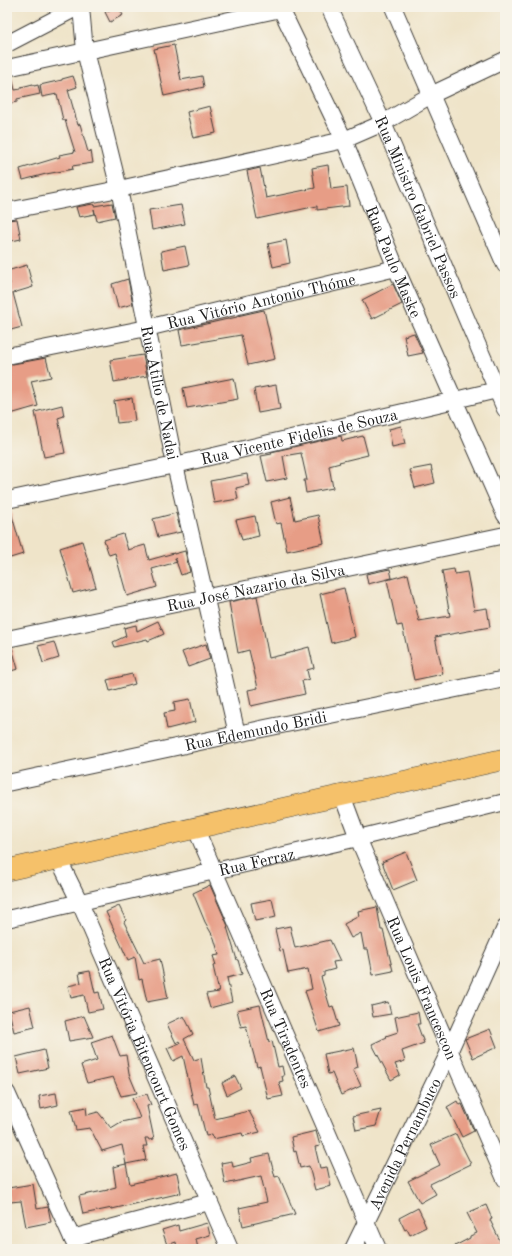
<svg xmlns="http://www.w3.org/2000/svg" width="512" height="1256" viewBox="0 0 512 1256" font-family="'Old Standard TT',serif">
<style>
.building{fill:#e79d86}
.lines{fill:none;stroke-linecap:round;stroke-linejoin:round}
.minor-casing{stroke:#3c3a36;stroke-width:18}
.major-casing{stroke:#3c3a36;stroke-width:22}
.minor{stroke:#fff;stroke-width:16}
.major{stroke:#f5c16b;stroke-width:21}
.labels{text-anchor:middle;stroke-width:3;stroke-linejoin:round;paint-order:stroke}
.street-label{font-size:16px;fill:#1c1c1c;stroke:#f7f3e8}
</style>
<rect width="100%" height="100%" fill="#f7f3e8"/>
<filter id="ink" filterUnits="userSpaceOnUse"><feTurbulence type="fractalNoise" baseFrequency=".025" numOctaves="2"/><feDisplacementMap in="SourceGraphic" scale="8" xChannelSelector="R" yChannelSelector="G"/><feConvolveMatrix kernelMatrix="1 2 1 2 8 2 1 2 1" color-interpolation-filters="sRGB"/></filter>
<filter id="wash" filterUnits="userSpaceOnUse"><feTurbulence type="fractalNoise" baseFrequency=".012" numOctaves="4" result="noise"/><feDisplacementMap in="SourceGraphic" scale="16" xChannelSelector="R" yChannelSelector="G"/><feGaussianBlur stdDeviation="0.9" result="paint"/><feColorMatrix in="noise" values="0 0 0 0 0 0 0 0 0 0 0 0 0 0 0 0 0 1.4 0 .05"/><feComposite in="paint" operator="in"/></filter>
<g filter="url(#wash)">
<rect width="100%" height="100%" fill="#efe4c9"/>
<g id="blocks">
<g class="building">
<path d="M116 7H118L123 15 110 22 105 12Z"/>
<path d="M174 45 181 80 202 76 204 87 164 96 154 49Z"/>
<path d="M73 76 77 87 68 90 78 125 80 124 88 152 91 151 93 163 72 166 73 169 46 174 23 180 20 169 60 157 59 155 75 152 65 120H63L57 94 42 97 40 85 62 80V79Z"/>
<path d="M7 77H12L15 90 21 89V87L33 84 34 86 38 85 40 94 17 99V102L7 104Z"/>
<path d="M210 106 216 133 193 138 187 112Z"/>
<path d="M328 165 331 189 347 187 349 206 317 210V206L257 219 247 171 260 168 266 198 315 188 312 168Z"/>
<path d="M112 203 115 217 97 221 94 209 95 214 79 217 76 207 93 204 94 206Z"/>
<path d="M181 205 185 224 152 230 149 210Z"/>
<path d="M17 219 21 239 7 242V220Z"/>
<path d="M286 240 290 263 273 267 268 244Z"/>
<path d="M185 246 189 265 164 270 161 251Z"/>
<path d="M27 265 33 287 13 293 22 327 7 331V285L10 284 7 271Z"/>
<path d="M128 279 133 304 118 308 112 284Z"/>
<path d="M393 284 402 304 372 319 362 300Z"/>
<path d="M264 310 275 359 248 365 241 335 182 345 179 330 237 317V316Z"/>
<path d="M414 333 423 353 408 356 404 336Z"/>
<path d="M143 355 147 376 114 382 110 360Z"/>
<path d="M46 358 51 377 31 381 38 406 7 415V365Z"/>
<path d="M234 378 238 399 187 408 183 388Z"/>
<path d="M276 385 280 409 258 413 254 389Z"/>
<path d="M132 398 135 421 117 423 114 401Z"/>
<path d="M62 405 64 416 58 418 65 453 44 457 35 412Z"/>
<path d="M401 426 405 444 392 447 389 429Z"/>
<path d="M341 436 342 441 363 436 368 455 339 462 340 463 329 466 333 488 306 493 304 480H307L301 453 283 456 287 478 267 482 261 456 272 454 271 452Z"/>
<path d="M431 466 435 483 415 488 410 470Z"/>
<path d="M247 474 249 485 236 488 238 499 214 503 210 481Z"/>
<path d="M290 497 295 520 318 515 324 543 287 551 281 523 276 524 271 502Z"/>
<path d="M7 509H10L23 554 7 559Z"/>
<path d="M176 513 181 532 158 537 153 519Z"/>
<path d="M255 516 259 536 242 540 236 520Z"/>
<path d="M123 534 128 550 145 545 149 560 174 553V554L185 551 190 572 181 575 175 558 177 562 152 569 157 587 127 596 115 553 109 555 104 540Z"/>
<path d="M82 541 96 587 73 593 60 548Z"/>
<path d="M390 569 392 578 368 584 366 574Z"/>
<path d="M454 569 455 574 467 572 474 610 487 608 490 627 435 637 443 674 414 680 402 625 397 626 387 580 408 574 419 621 450 616 442 571Z"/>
<path d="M344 588 355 637 331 643 320 594Z"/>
<path d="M257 596 269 658 294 652V651L309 647 314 668 307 670 309 679 302 681 305 694 251 706 248 690 258 688 249 650 238 653 229 602Z"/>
<path d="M158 621 164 634 148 641 147 639 115 647 113 642 126 636 124 628 136 625 137 631Z"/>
<path d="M54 642 59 658 43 663 38 646Z"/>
<path d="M206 644 210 659 188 667 182 652Z"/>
<path d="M7 648H12L18 669 7 672Z"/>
<path d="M132 674 135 684 110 691 107 680Z"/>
<path d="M190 699 195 722 167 729 164 713 175 711 174 702Z"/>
<path d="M406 852 417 880 393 890 382 862Z"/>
<path d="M210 885 228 926 227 927 237 960H238L242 974 227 978 232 1002 210 1008 206 994 219 992 213 966 216 965 213 956 219 955 214 938 205 922 193 893Z"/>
<path d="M272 899 276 917 255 921 251 903Z"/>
<path d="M119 906 126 920 124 922 144 963 160 959 168 998 147 1002 142 979 139 980 135 957 128 960 106 912Z"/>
<path d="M377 907 381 930H383L393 971 373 975 368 949H364L361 933 351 938 344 924 359 916 358 911Z"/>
<path d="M290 926 295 948 330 940 340 961 333 962 335 969 324 972V976L321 977 330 1007 333 1006 339 1026 319 1032 305 991 312 989 308 969 288 973 283 950 280 951 275 929Z"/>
<path d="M90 971 95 993 99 992 103 1009 88 1012 84 995 71 998 68 986 81 983 79 973Z"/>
<path d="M388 1002 391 1014 373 1017 371 1006Z"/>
<path d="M260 1005 269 1042 272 1041 278 1067 282 1066 284 1076H282L283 1081 279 1082 283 1096 268 1099 260 1066 257 1067 246 1026 241 1027 237 1010Z"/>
<path d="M30 1006 35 1027 14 1032 9 1011Z"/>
<path d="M418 1012 420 1024H417L424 1043 402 1051 405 1061 395 1064 400 1075 391 1080 372 1044 387 1037 386 1036 398 1032 395 1017Z"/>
<path d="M84 1016 93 1037 69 1041 65 1021Z"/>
<path d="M184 1016 193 1034 184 1039 194 1060 201 1058 206 1087H208L215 1119 249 1111 260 1132 243 1136 242 1133 213 1139 212 1135 206 1136 198 1104 194 1105 183 1056 173 1061 167 1048 180 1043 179 1041 176 1043 167 1024Z"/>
<path d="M490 1029 497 1047 473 1058 465 1039Z"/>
<path d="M112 1035 120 1056 126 1055 129 1074 137 1093 121 1096 113 1077 87 1083 81 1065 97 1060 91 1042Z"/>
<path d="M354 1048 358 1067 353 1069 361 1086 341 1095 332 1073 328 1074 324 1054Z"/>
<path d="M44 1050 48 1068 20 1074 16 1057Z"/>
<path d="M235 1076 241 1088 227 1095 222 1083Z"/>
<path d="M56 1093 58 1105 41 1109 39 1096Z"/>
<path d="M147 1094 151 1105 147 1106 154 1139 149 1140 148 1138H145L147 1146H143L146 1160 126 1164 122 1145 102 1151 90 1128 76 1130 71 1110 86 1107 87 1115 98 1112 111 1128 121 1122 140 1118 132 1098Z"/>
<path d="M457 1101 459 1105 462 1104 474 1131 462 1137 447 1107Z"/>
<path d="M381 1110 376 1126 356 1130 353 1116Z"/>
<path d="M316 1131 320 1146 315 1147 320 1168 327 1167 331 1186 315 1190 309 1166 300 1168 296 1151 294 1152 291 1137Z"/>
<path d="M456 1134 471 1164 430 1184 436 1194 420 1203 408 1181 440 1165 431 1145Z"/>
<path d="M269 1154 275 1177 279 1176 295 1214 243 1226 239 1208 267 1202 261 1176 225 1184 221 1163 232 1161 233 1167 252 1162 251 1158Z"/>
<path d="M126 1164 130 1184 177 1173 181 1193 112 1209V1208L83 1214 79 1196 108 1190V1189L116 1187 113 1167Z"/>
<path d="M33 1184 37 1209 48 1207 51 1222 26 1227 21 1201 10 1202 8 1188Z"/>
<path d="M486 1205 492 1219 490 1220 504 1249H449L470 1238V1236L477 1233 467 1213Z"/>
<path d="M418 1208 424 1220H423L426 1227 410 1235 407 1229 405 1230 399 1218Z"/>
<path d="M207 1223 210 1235 196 1239 198 1249H177L176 1242 167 1245 162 1230 178 1225 179 1231Z"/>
</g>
</g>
</g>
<g filter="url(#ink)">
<use href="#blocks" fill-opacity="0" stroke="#3c3a36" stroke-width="1"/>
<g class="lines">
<defs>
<g id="minor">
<path id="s1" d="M81 7 85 51 119 189 175 465 237 734"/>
<path id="s2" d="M329 7 383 123 505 409"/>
<path d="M393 7 505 265"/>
<path d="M7 44 78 7"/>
<path id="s3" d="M7 68 281 9 344 140 396 268 505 515"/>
<path d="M7 211 119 189 344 140 383 123 431 95 505 60"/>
<path id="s4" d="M7 356 147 328 396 268"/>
<path id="s5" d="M7 500 175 465 455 400 497 390 505 386"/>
<path id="s6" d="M7 639 505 535"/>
<path id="s7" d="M7 783 237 734 505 679"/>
<path id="s8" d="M342 795 358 838 505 1179"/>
<path id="s9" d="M195 827 378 1249"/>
<path id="s10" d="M58 858 80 903 230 1249"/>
<path id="s11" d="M7 919 358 838 505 802"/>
<path d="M7 1093 77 1249"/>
<path d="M72 1238 209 1202"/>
<path id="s12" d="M353 1249 450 1050 505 928"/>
</g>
<path id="major" d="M7 870 505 759"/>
</defs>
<use href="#minor" class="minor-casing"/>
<use href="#major" class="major-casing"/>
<use href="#minor" class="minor"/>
<use href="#major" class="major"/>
</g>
</g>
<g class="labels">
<g class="street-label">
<text dy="6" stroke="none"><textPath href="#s2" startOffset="219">Rua Ministro Gabriel Passos</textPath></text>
<text dy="6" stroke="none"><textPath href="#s3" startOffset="557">Rua Paulo Maske</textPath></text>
<text dy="6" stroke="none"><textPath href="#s4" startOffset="260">Rua Vitório Antonio Thóme</textPath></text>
<text dy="6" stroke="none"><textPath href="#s1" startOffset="394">Rua Atilio de Nadai</textPath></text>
<text dy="6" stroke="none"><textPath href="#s5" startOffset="299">Rua Vicente Fidelis de Souza</textPath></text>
<text dy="6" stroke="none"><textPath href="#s6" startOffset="254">Rua José Nazario da Silva</textPath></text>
<text dy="6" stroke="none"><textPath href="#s7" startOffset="254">Rua Edemundo Bridi</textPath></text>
<text dy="6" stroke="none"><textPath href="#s11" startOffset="256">Rua Ferraz</textPath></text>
<text dy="6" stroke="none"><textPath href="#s8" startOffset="209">Rua Louis Francescon</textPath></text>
<text dy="6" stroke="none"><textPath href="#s9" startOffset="230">Rua Tiradentes</textPath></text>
<text dy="6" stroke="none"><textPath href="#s10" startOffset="214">Rua Vitória Bitencourt Gomes</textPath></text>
<text dy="6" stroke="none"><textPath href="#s12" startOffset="117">Avenida Pernambuco</textPath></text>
</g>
</g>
<rect width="512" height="1256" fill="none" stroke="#f7f3e8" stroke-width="24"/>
</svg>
